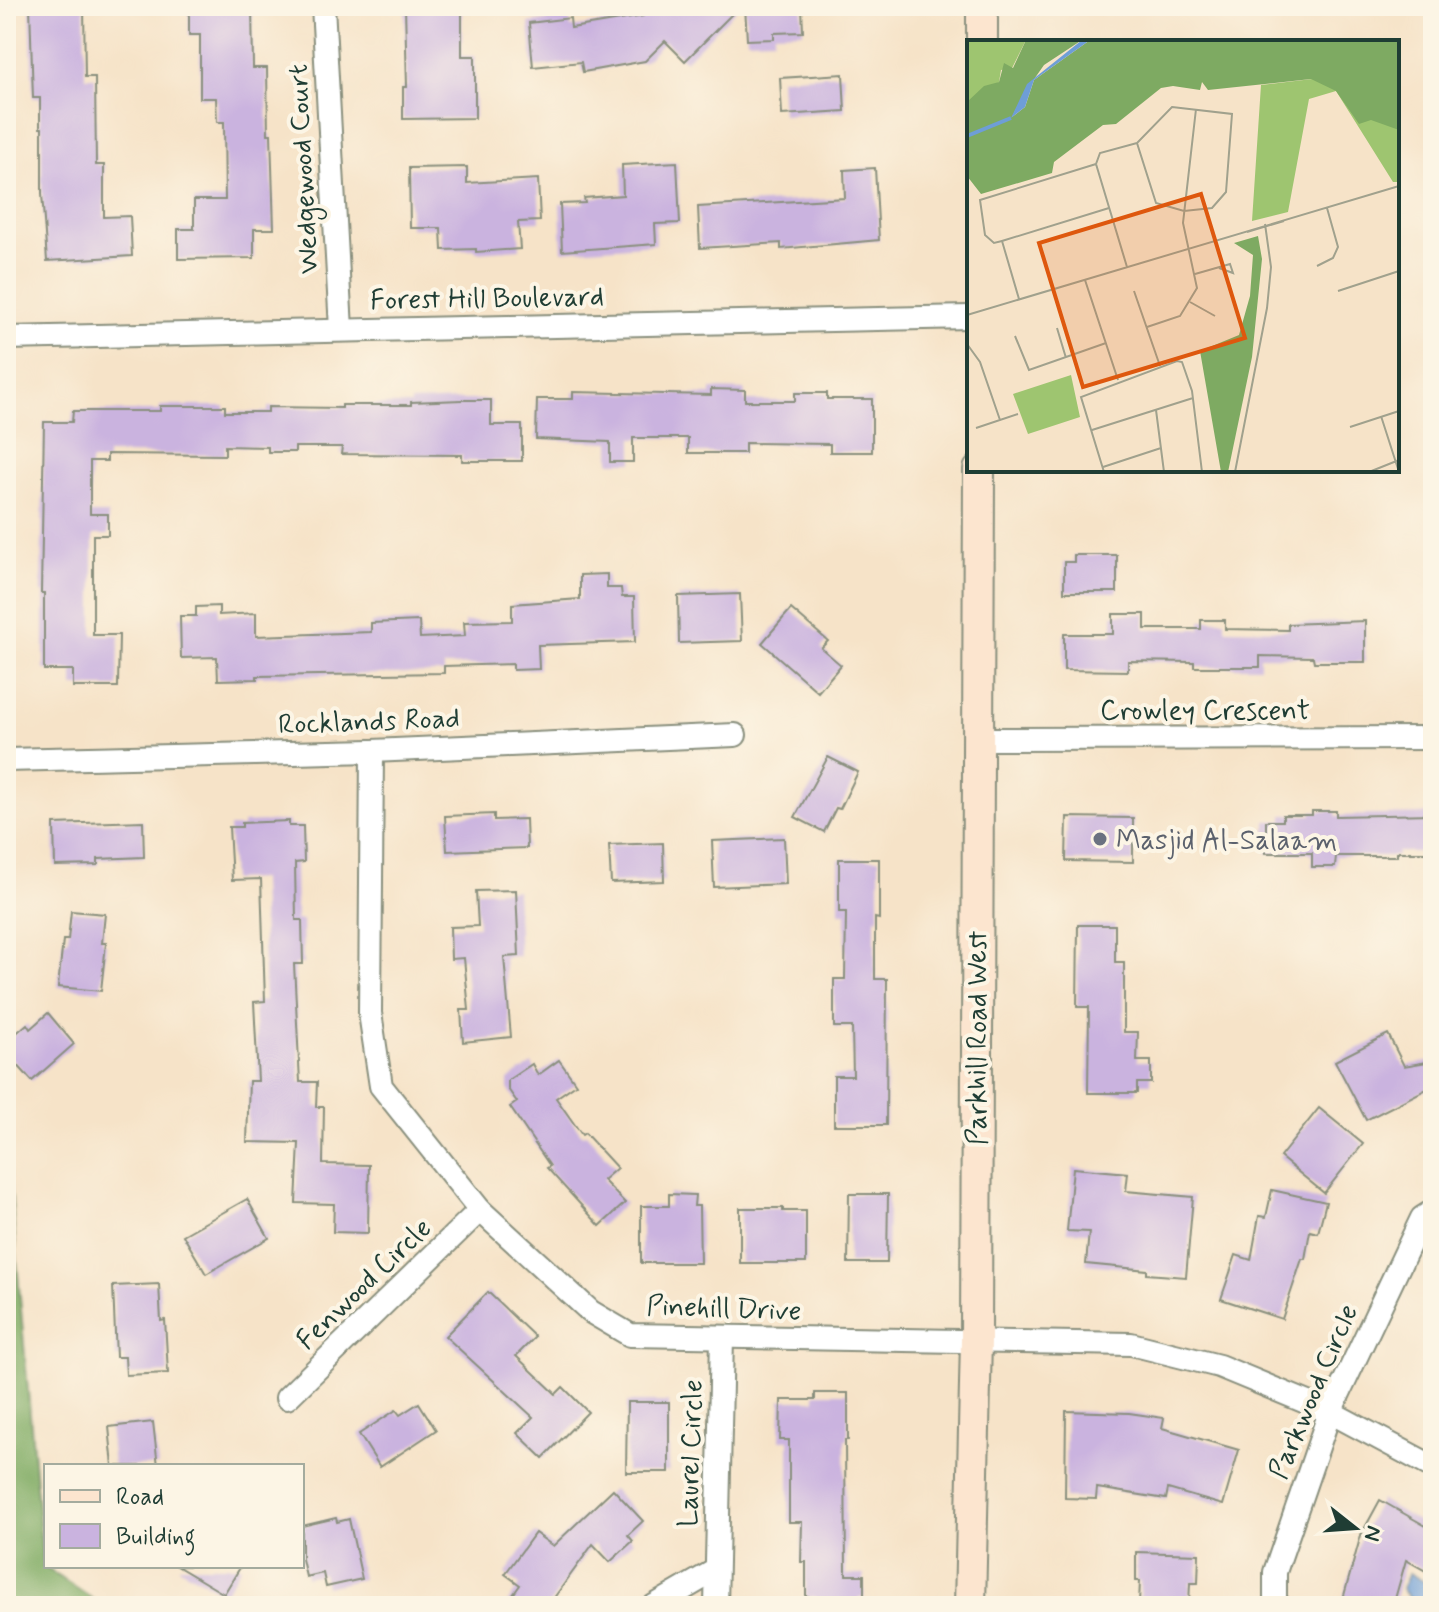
<svg xmlns="http://www.w3.org/2000/svg" width="1439" height="1612" viewBox="0 0 1439 1612" font-family="Mynerve,sans-serif">
<style>
.forest{fill:#7eaa62;stroke:#4e744b;stroke-width:2}
.water{fill:#6e9ed7;stroke:#466e86;stroke-width:2}
.building{fill:#cab3df}
.lines{fill:none;stroke-linecap:round;stroke-linejoin:round}
.street-casing{stroke:#8a907e;stroke-width:26}
.secondary-casing{stroke:#8a907e;stroke-width:34}
.street{stroke:#fff;stroke-width:22}
.secondary{stroke:#fce5cf;stroke-width:30}
.worship-dot{fill:#6b7280;stroke:#fcf5e5;stroke-width:3}
.labels{text-anchor:middle;stroke-width:8;stroke-linejoin:round;paint-order:stroke}
.street-label{font-size:28px;fill:#1f3d34;stroke:#fcf5e5}
.worship-label{font-size:28px;fill:#5b616d;stroke:#fcf5e5;text-anchor:start}
.inset-river{fill:none;stroke:#6e9ed7;stroke-width:4}
.inset-road{fill:none;stroke:#a0a18d;stroke-width:2}
.view{fill:#de580e;fill-opacity:0.15;stroke:#de580e;stroke-width:4}
.inset-edge{fill:none;stroke:#1f3d34;stroke-width:4}
</style>
<rect width="100%" height="100%" fill="#fcf5e5"/>
<filter id="ink" filterUnits="userSpaceOnUse"><feTurbulence type="fractalNoise" baseFrequency=".0125" numOctaves="2"/><feDisplacementMap in="SourceGraphic" scale="16" xChannelSelector="R" yChannelSelector="G"/><feConvolveMatrix kernelMatrix="1 2 1 2 8 2 1 2 1" color-interpolation-filters="sRGB"/></filter>
<filter id="wash" filterUnits="userSpaceOnUse"><feTurbulence type="fractalNoise" baseFrequency=".006" numOctaves="4" result="noise"/><feDisplacementMap in="SourceGraphic" scale="32" xChannelSelector="R" yChannelSelector="G"/><feGaussianBlur stdDeviation="1.8" result="paint"/><feColorMatrix in="noise" values="0 0 0 0 0 0 0 0 0 0 0 0 0 0 0 0 0 1.4 0 .05"/><feComposite in="paint" operator="in"/></filter>
<g filter="url(#wash)">
<rect width="100%" height="100%" fill="#f6e3c8"/>
<path class="forest" d="M6 1169H9L43 1566 103 1606H6Z"/>
<path class="water" d="M1409 1573 1433 1587V1606L1413 1602 1402 1589Z"/>
<g id="blocks">
<g class="building">
<path d="M30 6H84L85 77H95L96 165H104V217L130 216 132 256 47 261 42 194V128H40V98H33Z"/>
<path d="M189 6H252L253 68H267L268 134H271L273 198 274 229H254V258L178 259V229H194V200H225L224 122H217L216 98H200V35H189Z"/>
<path d="M405 6H462V56H475V118L403 119V87H407Z"/>
<path d="M652 6H740L685 61 665 41 645 61 583 72 581 62 533 67 529 23 570 18 571 28 643 16Z"/>
<path d="M745 6H802L803 32 774 33V39L747 40Z"/>
<path d="M843 74 845 111 782 115 780 78Z"/>
<path d="M677 162 680 223 655 224 656 244 562 251 560 204 585 203 584 198 623 195 622 165Z"/>
<path d="M467 167V183L538 179 540 221 518 222 520 249 476 252V249L442 250 441 228H410L409 168Z"/>
<path d="M875 168 879 240 781 249V243L700 248 698 207 845 198 844 170Z"/>
<path d="M711 389 745 390V401H795V393H827V399H872V452H830V444L745 443V453H688V438H633V462H610V442L536 439 537 399H573V392L711 395Z"/>
<path d="M462 400H491V425H522V461H462V455L341 454 342 447H295V452H268V447L225 446V455L107 454V461H90V514H108V535H93V635H119L118 687H73V670H44V593H41L44 422H72L73 411H160V406H225V412H268V407L342 408V405H411V402Z"/>
<path d="M1074 555H1117V592H1064V562H1074Z"/>
<path d="M607 574V588H621L622 597H634L635 642 538 645 539 669 513 670V664L444 666V673L257 676V679L218 680 217 657 181 658 180 616H196V607L219 606V615L256 613V636L371 632V623L419 621 420 638 465 636 464 622 512 621V604L580 599V575Z"/>
<path d="M740 594 742 641 679 643 678 596Z"/>
<path d="M791 609 828 641 821 648 841 665 818 692 762 643Z"/>
<path d="M1113 614H1145V629H1201V620H1225V629L1288 630V624L1365 621V662H1314L1313 657 1260 656V667H1194V662L1128 661V671L1064 670V634H1113Z"/>
<path d="M828 757 858 772 840 809 836 808 824 832 795 817Z"/>
<path d="M1312 811H1336V816L1433 814V852H1397V856H1336L1335 867H1312V853H1266V821H1283V815H1312Z"/>
<path d="M494 814V820L526 819 527 848 447 851 445 816Z"/>
<path d="M1067 817 1133 818V862L1066 861Z"/>
<path d="M143 821 144 857 98 859V865L55 866 54 824Z"/>
<path d="M289 821V826H303L304 862 295 863 296 920H302L303 964H294L300 1082H317L316 1107H324L323 1164 369 1165 368 1233 333 1232 334 1204 296 1203 299 1143 247 1142 249 1081H258L254 1002 265 1001 261 879 232 880 229 827H242V823Z"/>
<path d="M784 838 786 884 714 887 712 841Z"/>
<path d="M663 843 664 881 611 883 609 845Z"/>
<path d="M839 859H879V919L875 918V979H887L886 1125H834V1076H853L852 1027H834V979H845L846 912H839Z"/>
<path d="M516 890 519 956 504 957 511 1037 463 1042 461 1010H469L464 958 451 959 450 927 478 926 476 891Z"/>
<path d="M71 911 105 914 102 943H106L101 991 58 987 63 940H68Z"/>
<path d="M1078 925H1115V962H1124V1032H1138L1137 1061H1151V1083H1137V1093H1088L1089 1007H1077Z"/>
<path d="M48 1013 74 1044 32 1081 6 1052V1042L27 1024 30 1029Z"/>
<path d="M1388 1034 1404 1066 1433 1061V1086L1366 1120 1335 1061Z"/>
<path d="M559 1060 576 1084 556 1098 582 1135 585 1133 617 1168 603 1180 625 1203 600 1226 547 1168 550 1166 510 1107 517 1102 508 1089V1080L532 1064 538 1075Z"/>
<path d="M1319 1108 1363 1144 1324 1193 1280 1157Z"/>
<path d="M1073 1168 1128 1173 1126 1191 1193 1197 1186 1277 1147 1274V1270L1086 1264 1089 1232 1067 1231Z"/>
<path d="M1272 1190 1326 1202 1318 1233 1310 1231 1305 1259H1302L1282 1319 1221 1299 1236 1255 1251 1260 1259 1216 1266 1217Z"/>
<path d="M669 1194 695 1195 694 1206H699L700 1263H641V1206H669Z"/>
<path d="M849 1194H888L887 1263H848Z"/>
<path d="M247 1199 269 1238 206 1274 183 1235Z"/>
<path d="M740 1208H783V1211H806V1263H740Z"/>
<path d="M159 1284 161 1321 165 1320 168 1373 126 1375 125 1357H116L113 1286Z"/>
<path d="M488 1292 535 1337 516 1356 556 1394 563 1387 588 1412 543 1458 517 1433 533 1417 445 1336Z"/>
<path d="M815 1393H848V1440H845L846 1575H864V1598H858V1606H819V1598L806 1597V1562H801L802 1522H789V1440H780L781 1400H815Z"/>
<path d="M627 1402H669V1472H626Z"/>
<path d="M419 1403 436 1430 380 1467 359 1434 396 1410 400 1415Z"/>
<path d="M1066 1411 1129 1413 1164 1418 1162 1428 1239 1450 1223 1505 1168 1489 1166 1499 1097 1488 1096 1499 1065 1498Z"/>
<path d="M153 1422 158 1466H113L109 1427Z"/>
<path d="M613 1489 643 1521 628 1535 633 1541 610 1562 593 1544 548 1606H505L520 1585 505 1574 535 1533 553 1546Z"/>
<path d="M1380 1500 1433 1530V1575L1406 1560 1393 1606H1341L1361 1535Z"/>
<path d="M336 1518 337 1522 349 1519 362 1579 326 1587 323 1573 306 1577 302 1559V1526Z"/>
<path d="M1136 1552 1199 1554 1198 1583H1190L1189 1604 1139 1603 1140 1581H1136Z"/>
<path d="M177 1566H241L224 1594Z"/>
</g>
</g>
</g>
<g filter="url(#ink)">
<use href="#blocks" fill-opacity="0" stroke="#8a907e" stroke-width="2"/>
<g class="lines">
<defs>
<g id="street">
<path d="M323 6 341 329"/>
<path d="M6 338 969 317"/>
<path d="M976 739 1433 738"/>
<path d="M372 751 370 1013 381 1086 480 1210 591 1312 630 1335 1131 1344 1219 1366 1330 1412 1433 1467"/>
<path d="M6 760 372 751 735 735"/>
<path d="M287 1398 480 1210"/>
<path d="M654 1606 716 1570"/>
<path d="M716 1606 722 1338"/>
<path d="M1275 1606V1572L1330 1412 1422 1218 1433 1211"/>
</g>
<g id="secondary">
<path d="M982 42V6"/>
<path d="M970 1606 976 1340 979 470"/>
</g>
</defs>
<use href="#street" class="street-casing"/>
<use href="#secondary" class="secondary-casing"/>
<use href="#street" class="street"/>
<use href="#secondary" class="secondary"/>
</g>
</g>
<circle class="worship-dot" cx="1100" cy="839" r="8"/>
<g class="labels">
<g class="street-label">
<text transform="translate(302 169) rotate(-93)" y="10">Wedgewood Court</text>
<text transform="translate(487 297) rotate(-1)" y="10">Forest Hill Boulevard</text>
<text x="1205" y="719">Crowley Crescent</text>
<text transform="translate(369 720) rotate(-2)" y="10">Rocklands Road</text>
<text transform="translate(976 1038) rotate(-90)" y="10">Parkhill Road West</text>
<text transform="translate(363 1283) rotate(-44)" y="10">Fenwood Circle</text>
<text transform="translate(724 1307) rotate(2)" y="10">Pinehill Drive</text>
<text transform="translate(1312 1391) rotate(-67)" y="10">Parkwood Circle</text>
<text transform="translate(689 1453) rotate(-88)" y="10">Laurel Circle</text>
</g>
<g class="worship-label">
<text x="1116" y="849">Masjid Al-Salaam</text>
</g>
</g>
<g transform="translate(967 40)">
<rect width="432" height="432" fill="#f6e3c8"/>
<path d="M0 0H59L45 28 34 30 32 42 0 62ZM432 0V142H426L369 51 342 59 321 172 285 181 294 45 345 39ZM104 335 113 377 61 394 46 354Z" fill="#9ec570"/>
<path d="M59 0H115L77 25 56 55 45 77 58 67 67 40 123 0H432V90L404 80 392 84 369 51 344 39 241 50 235 42 233 50 206 46 194 48 149 84 136 85 87 122 85 133 14 154 0 136V62L17 46 32 42 37 23 46 28ZM291 196 295 219 285 317 261 432H254L233 311 272 295 283 256 286 215 267 203Z" fill="#7eaa62"/>
<path d="M115 0H123L67 40 58 67 44 78 60 44Z" fill="#6e9ed7"/>
<path class="inset-river" d="M0 96 44 78"/>
<path class="inset-road" d="M205 67 265 74 259 152 245 168 217 171 189 163 170 103ZM129 124 160 227M129 124 133 113 170 103M280 192 317 181M35 201 27 203 18 195 13 160 129 124M350 226 366 218 371 207 360 168M228 234 263 224 266 233 252 228M118 240 151 340M167 251 193 326M371 251 432 231M52 259 35 201 142 168M223 262 248 276M0 275 432 146M180 287 213 276 230 248 216 183 229 69M90 288 99 318M48 296 62 330 139 303M0 304 13 322 33 380M189 370 197 432M414 376 432 432M383 387 432 371M9 388 51 374M125 390 226 358M136 427 194 408M137 432 114 357 210 321 215 322 225 351 235 432M268 432 300 268 304 227 298 184M402 432 432 420"/>
<path class="view" d="M234 154 278 298 116 347 72 203Z"/>
<rect width="432" height="432" class="inset-edge"/>
</g>
<rect width="1439" height="1612" fill="none" stroke="#fcf5e5" stroke-width="32"/>
<rect x="44" y="1464" width="260" height="104" fill="#fcf5e5" stroke="#a4ab9e" stroke-width="2"/>
<rect x="60" y="1490" width="40" height="12" fill="#fce5cf" stroke="#a4ab9e" stroke-width="2"/>
<text x="116" y="1504" font-size="24" fill="#1f3d34">Road</text>
<rect x="60" y="1524" width="40" height="24" fill="#cab3df" stroke="#a4ab9e" stroke-width="2"/>
<text x="116" y="1544" font-size="24" fill="#1f3d34">Building</text>
<g transform="translate(1355 1528) rotate(107)" stroke="#fcf5e5" stroke-width="6" paint-order="stroke">
<path d="M0-6L14 30L0 20L-14 30Z" fill="#1f3d34"/>
<text y="-12" font-size="22" font-weight="bold" text-anchor="middle" fill="#1f3d34">N</text>
</g>
</svg>
